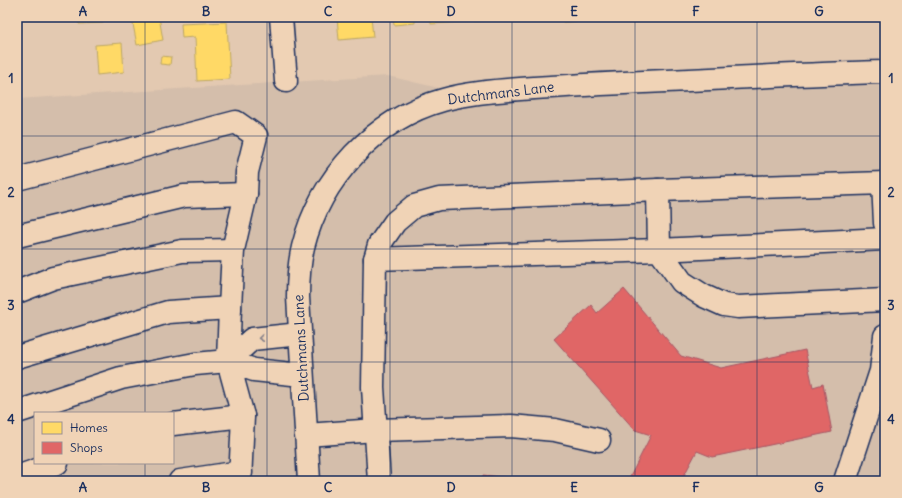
<svg xmlns="http://www.w3.org/2000/svg" width="902" height="498" viewBox="0 0 902 498" font-family="Delius,sans-serif">
<style>
.built{fill:#d4beab;fill-rule:evenodd}
.homes{fill:#ffd966;stroke:#bba664}
.shops{fill:#e06666;stroke:#a55664}
.lines{fill:none;stroke-linecap:round;stroke-linejoin:round}
.minor-casing{stroke:#1b2f5e;stroke-width:25}
.minor{stroke:#f0d3b6;stroke-width:22}
.oneway{stroke:#86818a}
.grid{fill:none;stroke:#1b2f5e;stroke-width:1;stroke-opacity:0.55}
.labels{text-anchor:middle;stroke-width:4;stroke-linejoin:round;paint-order:stroke}
.street-label{font-size:14px;fill:#1b2f5e;stroke:#f0d3b6}
.neatline{fill:none;stroke:#1b2f5e;stroke-width:1.5}
.grid-label{font-size:13px;text-anchor:middle;font-weight:bold;fill:#1b2f5e}
</style>
<rect width="100%" height="100%" fill="#e3c9b1"/>
<filter id="ink" filterUnits="userSpaceOnUse"><feTurbulence type="fractalNoise" baseFrequency=".025" numOctaves="2"/><feDisplacementMap in="SourceGraphic" scale="8" xChannelSelector="R" yChannelSelector="G"/><feConvolveMatrix kernelMatrix="1 2 1 2 8 2 1 2 1" color-interpolation-filters="sRGB"/></filter>
<g filter="url(#ink)">
<path class="built" d="M388 76 498 102 885 81V481H17V99ZM35 413H173V463H35Z"/>
<g class="homes">
<path d="M78 17H103V23L79 24Z"/>
<path d="M143 17H159L163 40 137 45 132 19Z"/>
<path d="M337 17H371L373 37 339 40Z"/>
<path d="M393 17H415V23L394 25Z"/>
<path d="M431 17H494V20L431 24Z"/>
<path d="M536 17H585V21L563 22V17L536 18Z"/>
<path d="M227 22 230 79 197 81 195 37 182 38 181 24Z"/>
<path d="M122 43 124 72 97 75 95 45Z"/>
<path d="M161 56 171 57 170 65 160 64Z"/>
</g>
<g class="shops">
<path d="M624 289 681 356 721 368 805 350 813 387 823 384 832 432 712 457 697 451 681 481H628L651 435 635 430 554 339 591 305 597 313Z"/>
<path d="M483 475 539 481H483Z"/>
</g>
<g class="lines">
<defs>
<g id="minor">
<path d="M281 17 286 81"/>
<path d="M17 179 236 122 256 136 247 172 246 194 233 250 230 308 228 361 243 416 240 481"/>
<path d="M883 183 885 223"/>
<path d="M658 190 659 250 885 239"/>
<path d="M17 236 184 196 246 194"/>
<path d="M375 259 659 250 682 282 704 296 724 305 738 307 885 300"/>
<path d="M17 292 53 278 182 251 233 250"/>
<path d="M17 357 168 312 230 308"/>
<path d="M228 361 252 339 300 334"/>
<path d="M17 412 121 378 195 364 228 361 254 370 302 375"/>
<path d="M173 424 243 416"/>
<path d="M306 435 376 430 511 426 555 430 599 440"/>
<path d="M17 477 57 463"/>
<path d="M180 481 241 472"/>
<path d="M309 481 298 297C298 280 299 264 303 247 320 179 374 119 443 100 467 93 495 91 520 89 561 86 603 84 644 82 724 78 805 74 885 72"/>
<path d="M379 481 373 387 375 259 379 245 395 222 414 206 439 199 658 190 885 183"/>
<path d="M845 481 881 371 885 336"/>
</g>
</defs>
<use href="#minor" class="minor-casing"/>
<use href="#minor" class="minor"/>
</g>
<defs><path id="oneway-chevron" d="M-2-3.5L2.5 0L-2 3.5" fill="none" stroke-width="1.6" stroke-linecap="round" stroke-linejoin="round"/></defs>
<use class="oneway" href="#oneway-chevron" transform="translate(261 338) rotate(174)"/>
</g>
<path class="grid" d="M145 17V413M267 17V481M390 17V481M512 17V481M635 17V481M757 17V481M17 136H885M17 249H885M17 362H885M145 463V481"/>
<g class="labels">
<g class="street-label">
<text transform="translate(501 93) rotate(-7)" y="5">Dutchmans Lane</text>
<text transform="translate(301 348) rotate(-93)" y="5">Dutchmans Lane</text>
</g>
</g>
<rect width="902" height="498" fill="none" stroke="#f0d3b6" stroke-width="44"/>
<rect x="34" y="412" width="140" height="52" fill="#f0d3b6" stroke="#9b9193"/>
<rect x="42" y="422" width="20" height="12" fill="#ffd966" stroke="#9b9193"/>
<text x="70" y="432" font-size="12" fill="#1b2f5e">Homes</text>
<rect x="42" y="442" width="20" height="12" fill="#e06666" stroke="#9b9193"/>
<text x="70" y="452" font-size="12" fill="#1b2f5e">Shops</text>
<rect x="22" y="22" width="858" height="454" class="neatline"/>
<g class="grid-label">
<text x="83" y="16">A</text>
<text x="206" y="16">B</text>
<text x="328" y="16">C</text>
<text x="451" y="16">D</text>
<text x="574" y="16">E</text>
<text x="696" y="16">F</text>
<text x="819" y="16">G</text>
<text x="11" y="83">1</text>
<text x="891" y="83">1</text>
<text x="11" y="197">2</text>
<text x="891" y="197">2</text>
<text x="11" y="310">3</text>
<text x="891" y="310">3</text>
<text x="11" y="424">4</text>
<text x="891" y="424">4</text>
<text x="83" y="492">A</text>
<text x="206" y="492">B</text>
<text x="328" y="492">C</text>
<text x="451" y="492">D</text>
<text x="574" y="492">E</text>
<text x="696" y="492">F</text>
<text x="819" y="492">G</text>
</g>
</svg>
